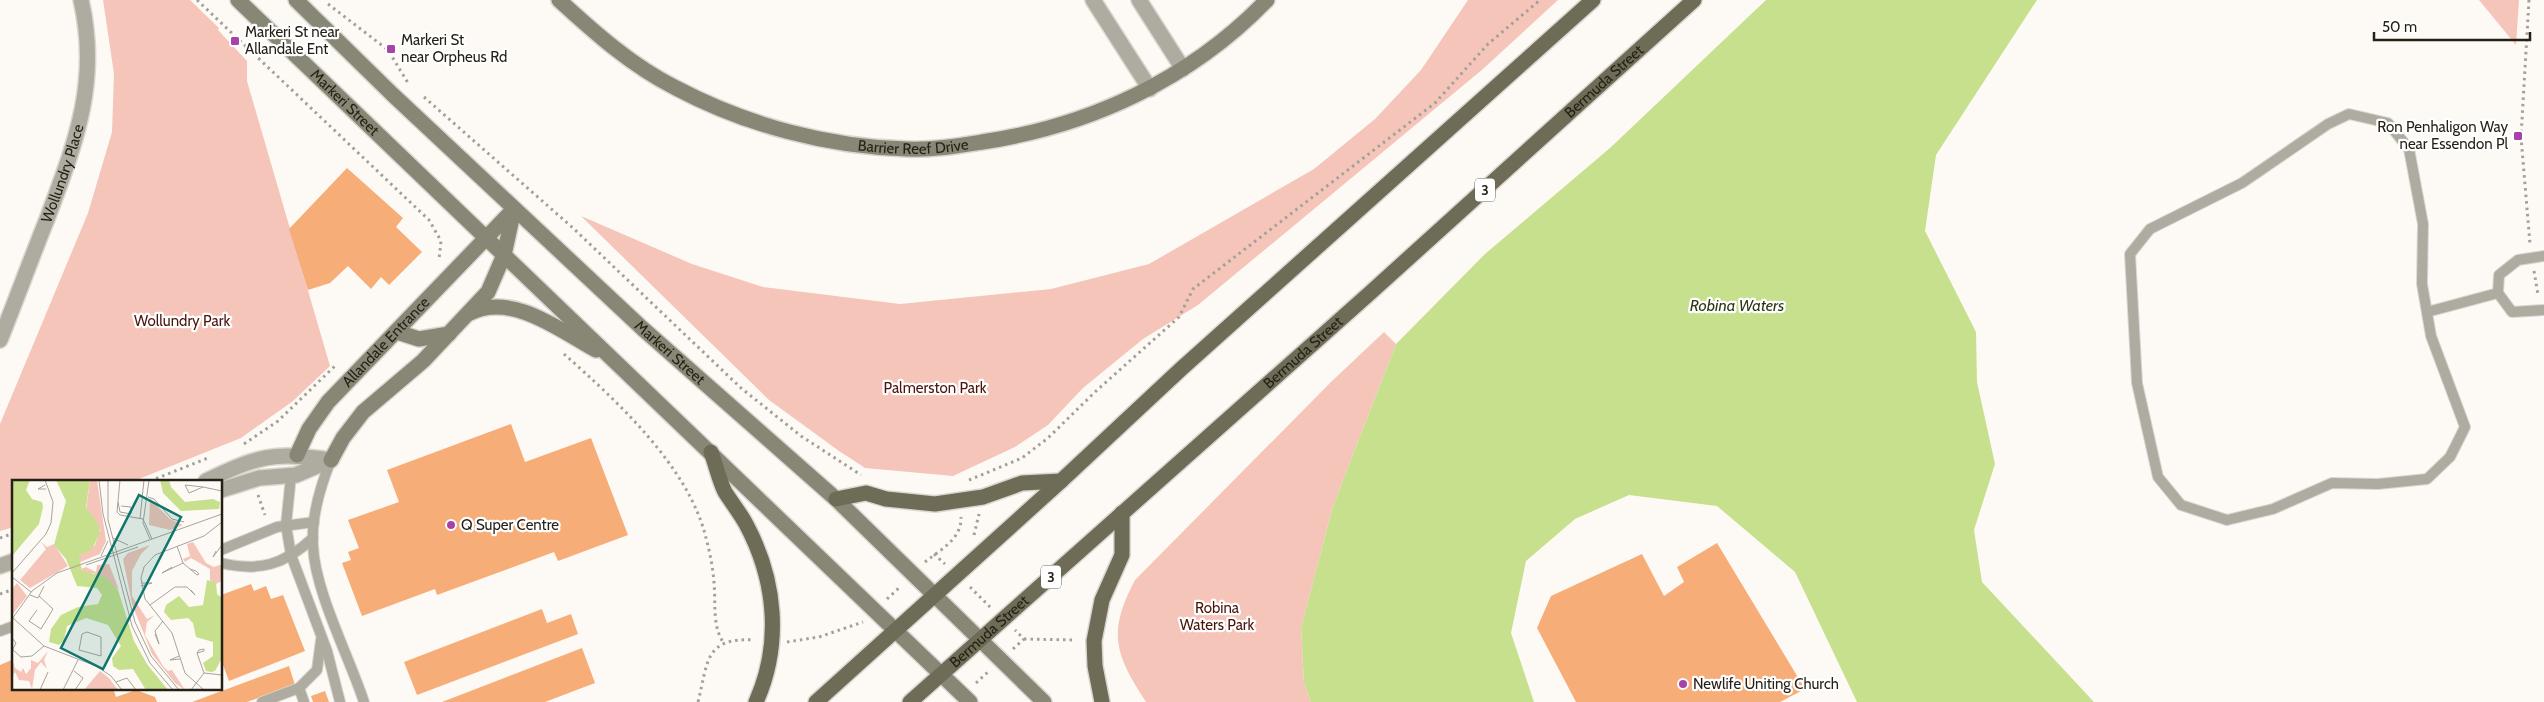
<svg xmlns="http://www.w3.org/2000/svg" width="2544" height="702" viewBox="0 0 2544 702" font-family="Cabin,sans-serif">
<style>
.green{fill:#f5c5ba}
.water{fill:#c7e08d}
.building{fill:#f7ad78}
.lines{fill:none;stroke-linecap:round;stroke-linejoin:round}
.lane-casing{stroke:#dad7d1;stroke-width:12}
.street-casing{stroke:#dad7d1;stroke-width:18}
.secondary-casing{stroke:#dad7d1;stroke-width:18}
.primary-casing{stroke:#dad7d1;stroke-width:18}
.path{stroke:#a39f99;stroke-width:3;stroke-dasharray:2.5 4;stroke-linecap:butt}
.lane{stroke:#aeaca0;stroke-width:10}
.street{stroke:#aeaca0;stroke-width:15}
.secondary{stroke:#888675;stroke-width:15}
.primary{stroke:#6e6b56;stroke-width:15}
.poi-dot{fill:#a642a9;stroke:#fff;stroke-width:2}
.labels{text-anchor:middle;stroke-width:4.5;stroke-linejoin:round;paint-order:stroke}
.shield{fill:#fff;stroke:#66625c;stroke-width:1}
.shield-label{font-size:14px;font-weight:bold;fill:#251f16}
.poi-label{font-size:15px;fill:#251f16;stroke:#fff;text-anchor:start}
.street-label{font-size:15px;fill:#251f16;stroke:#fff}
.park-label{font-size:15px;fill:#4b150b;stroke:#fff}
.water-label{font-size:16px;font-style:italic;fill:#2f3816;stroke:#fff}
.inset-road{fill:none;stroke:#a7a29c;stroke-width:1}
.view{fill:#0f766e;fill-opacity:0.15;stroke:#0f766e;stroke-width:2.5}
.inset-edge{fill:none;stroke:#251f16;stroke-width:2.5}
</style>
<rect width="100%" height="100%" fill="#fdfaf5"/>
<g class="green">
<path d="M103 0H190L219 28 218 30 247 61V81L330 366 293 401 241 438 134 481H14V527L0 531V424L88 213 112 132 114 74Z"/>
<path d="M1468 0H1558L1483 69 1198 305 1143 339 1083 388 1048 425 1015 447 953 476 865 468 839 451 769 400 581 216 692 264 763 287 900 304 1051 289 1149 264 1314 169 1375 119 1421 70Z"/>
<path d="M2479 0H2519L2516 45Z"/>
<path d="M1384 332 1396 344 1333 506 1301 628 1304 683 1311 702H1146C1115 654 1107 633 1135 580L1332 381Z"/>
</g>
<path class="water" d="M1766 0H2037L1936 155 1925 231 1976 332 1977 382 1995 464 1974 530 1982 582 2094 702H1857L1795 572 1717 506 1629 495 1575 519 1526 561 1511 633 1534 702H1311L1304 683 1301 628 1333 506 1396 344 1485 254 1610 148Z"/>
<g class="building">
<path d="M347 168 403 218 396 227 422 252 389 285 381 277 371 289 348 266 330 283 308 290 289 229Z"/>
<path d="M511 424 525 462 591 438 628 535 558 561 554 552 437 595 435 589 362 616 342 563 351 560 348 552 359 548 348 520 399 502 387 470Z"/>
<path d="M1717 543 1805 689 1780 702H1576L1537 628 1551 596 1642 554 1664 596 1684 582 1677 567Z"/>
<path d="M251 584 254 591 266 586 271 599 283 595 305 651 229 681 223 665H221V595Z"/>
<path d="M542 609 547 623 571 614 578 634 417 695 404 662Z"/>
<path d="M582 648 595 683 545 702H442Z"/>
<path d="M14 659V688H113L116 697 136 690 155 697 157 702H0V665Z"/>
<path d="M289 666 295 685 247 702H192Z"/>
<path d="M325 691 329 702H313L311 696Z"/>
</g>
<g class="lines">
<defs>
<g id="lane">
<path d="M2349 114 2388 123 2409 149 2423 224 2422 284 2431 336 2465 427 2450 457 2427 479 2378 484 2332 483 2273 509 2227 520 2181 505 2158 477 2137 383 2130 254 2150 229 2242 183 2328 124Z"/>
<path d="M2544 256 2518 260 2499 275 2498 293 2512 312 2544 310"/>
<path d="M2427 312 2498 293"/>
<path d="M331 460C320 487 311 516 313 546 315 592 349 656 364 702"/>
<path d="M291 476 286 525 291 555 327 651 340 702"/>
<path d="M221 550 277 527 314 522"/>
<path d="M221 563C259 572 284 565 313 538"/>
<path d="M0 631 14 626"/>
<path d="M299 688 317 670 321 640"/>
<path d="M262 702 299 688 304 702"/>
</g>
<g id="street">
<path d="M1093 0 1150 89"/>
<path d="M1139 0 1183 69"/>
<path id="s1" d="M0 340C16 300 31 259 47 219 75 144 100 82 81 0"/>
<path d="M206 481C260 455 272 452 331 460"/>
<path d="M221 490 259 478 296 475 331 460"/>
<path d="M0 566 14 561"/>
</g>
<g id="secondary">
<path id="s2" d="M238 0 970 702"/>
<path id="s3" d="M296 0 392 94 642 328 836 499 1044 702"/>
<path id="s4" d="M559 0C595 33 632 66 676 88 746 125 828 147 907 149 933 150 957 146 982 142 1090 126 1191 79 1267 0"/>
<path d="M470 313C512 292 561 331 596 350"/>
<path d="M397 332 419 339 449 334"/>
<path id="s5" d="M297 455 309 429 328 402 514 209"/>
<path d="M331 460 343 438 363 412 423 361 488 292 504 255 514 209"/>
</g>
<g id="primary">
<path d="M711 452C716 465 719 480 725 492 732 503 740 513 746 524 776 580 782 644 756 702"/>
<path d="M836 499 866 493 886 499 935 504 983 497 1022 483 1061 481"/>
<path d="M816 702 1061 481 1181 369 1593 0"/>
<path id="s6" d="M910 702 1370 293 1694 0"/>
<path d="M1102 702 1095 666 1094 641 1102 600 1122 555V513"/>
</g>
</defs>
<use href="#lane" class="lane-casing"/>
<use href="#street" class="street-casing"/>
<use href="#secondary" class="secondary-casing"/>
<use href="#primary" class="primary-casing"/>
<g class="path">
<path d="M197 0 429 220 441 241 439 259"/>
<path d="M2529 0 2521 137 2530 244"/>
<path d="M328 4 388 50 408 83"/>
<path d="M424 97 573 228 741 388 801 436 861 475"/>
<path d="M2534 271 2538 295"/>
<path d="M564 354C617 401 689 467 706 538 710 553 713 568 714 583 716 603 712 625 723 642"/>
<path d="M244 444 278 421 337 364"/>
<path d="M969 480 1022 458 1048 438 1095 392 1179 317 1193 289 1435 103 1488 44 1540 0"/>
<path d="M150 481 208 458"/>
<path d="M258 495 265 515"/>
<path d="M974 535 979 514"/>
<path d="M0 538 14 533"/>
<path d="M934 554 945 564"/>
<path d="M925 562C940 550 962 539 961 517"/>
<path d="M970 587 990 607"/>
<path d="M0 594 14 589"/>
<path d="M887 599 901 586"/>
<path d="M1024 639 1076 640"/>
<path d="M787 642 819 637 863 622"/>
<path d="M1013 649 1024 639 1015 630"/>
<path d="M976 683 988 672"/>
<path d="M698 702C708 663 704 637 754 640"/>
</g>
<use href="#lane" class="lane"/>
<use href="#street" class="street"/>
<use href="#secondary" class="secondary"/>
<use href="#primary" class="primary"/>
</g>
<g class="poi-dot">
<rect x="230" y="36" width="10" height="10" rx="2.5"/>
<rect x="386" y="44" width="10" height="10" rx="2.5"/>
<rect x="2513" y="131" width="10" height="10" rx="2.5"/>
<circle cx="451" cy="525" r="5"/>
<circle cx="1683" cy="684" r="5"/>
</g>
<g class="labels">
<g class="shield">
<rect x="1475" y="178.5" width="20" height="23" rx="4"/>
<rect x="1041" y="565.5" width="20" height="23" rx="4"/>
</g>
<g class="shield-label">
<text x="1485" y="195">3</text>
<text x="1051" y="582">3</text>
</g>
<g class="poi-label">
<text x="245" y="37">Markeri St near<tspan x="245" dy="17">Allandale Ent</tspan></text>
<text x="401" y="45">Markeri St<tspan x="401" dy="17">near Orpheus Rd</tspan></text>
<text x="2508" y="132" text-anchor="end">Ron Penhaligon Way<tspan x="2508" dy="17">near Essendon Pl</tspan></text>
<text x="461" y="530">Q Super Centre</text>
<text x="1693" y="689">Newlife Uniting Church</text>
</g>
<g class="street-label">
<text dy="5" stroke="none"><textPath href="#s6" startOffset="931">Bermuda Street</textPath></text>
<text dy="5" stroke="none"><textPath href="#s2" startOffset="148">Markeri Street</textPath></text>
<text dy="5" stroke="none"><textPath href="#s4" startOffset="394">Barrier Reef Drive</textPath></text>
<text dy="5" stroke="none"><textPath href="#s1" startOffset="178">Wollundry Place</textPath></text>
<text dy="5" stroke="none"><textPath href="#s5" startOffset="145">Allandale Entrance</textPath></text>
<text dy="5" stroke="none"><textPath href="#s3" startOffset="514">Markeri Street</textPath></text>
<text dy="5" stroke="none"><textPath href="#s6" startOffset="526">Bermuda Street</textPath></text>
<text dy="5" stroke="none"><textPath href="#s6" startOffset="106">Bermuda Street</textPath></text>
</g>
<g class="park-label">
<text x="182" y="326">Wollundry Park</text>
<text x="935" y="393">Palmerston Park</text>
<text x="1217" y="613">Robina<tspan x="1217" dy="17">Waters Park</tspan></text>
</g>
<g class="water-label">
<text x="1737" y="311">Robina Waters</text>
</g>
</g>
<g transform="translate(12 480)">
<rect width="210" height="210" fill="#fdfaf5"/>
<path d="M78 0H85L94 61 88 74 66 83 67 76 83 65 88 50 74 31ZM138 19 158 39 171 45 158 50 137 45ZM29 62 35 67 42 64 56 86 18 108 8 100 34 69ZM181 62 194 83 202 87 210 84V101L204 104 198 100V89L179 78 173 82 171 79 178 76 175 64ZM138 65 129 74 120 91V116L135 139 143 135 135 142 133 155 151 186 156 191 160 190 173 210 163 203 140 174 120 124 111 79 116 73ZM97 84 107 110 82 93 72 94 69 89 74 87 84 92 85 85ZM5 103 15 116 0 135V109ZM36 171 32 180 35 189 29 182 23 190 20 209 17 201 7 200 3 192 0 196V179L3 188 9 192 11 188 14 194 19 188V180L26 183ZM88 191 97 198 106 210H72Z" fill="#f5c5ba"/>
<path d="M0 0H18L14 10 20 19 30 22 31 27 27 44 0 76ZM44 0H78L74 27 86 44 88 53 80 69 67 76 70 91 92 96 106 110 122 161 135 184 156 210H134L121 189 107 190 101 186 100 178 109 166 96 145 74 138 55 146 52 160 47 165 37 162 39 149 49 135 66 127 86 124 90 115 85 108 65 106 54 79 42 65 54 21ZM148 0H157L159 7 173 22 201 19 208 22 207 29 169 31 151 13ZM195 100 204 102 205 114 210 118V178L203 191 199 192 194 191 191 183 201 176V162L184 157 181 143 176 138 159 140 152 132 154 125 167 116 177 127 191 125Z" fill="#c7e08d"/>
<path class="inset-road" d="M87 0 91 34 120 146 138 183 161 210M96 0V40L123 142 139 176 167 210M137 0 131 43 138 59M33 5 26 9H34M173 5 191 7 177 13ZM191 7 210 11M136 17 142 19 160 39 172 42M106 22 108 32 119 34V27L109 26M108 35 131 39 140 59M108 35 105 32 108 0M128 39 132 0M101 58 116 65M165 66 171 83 178 89M204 71 201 77 210 65M89 76 96 61M74 85 126 67M160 87 150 93 171 83M178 89 184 91 187 94 185 95ZM0 93 34 54 39 43 41 22 33 0M0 97 19 112M129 103H140L129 106M18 115 26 118 32 106M138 125 163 107H175L183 115 179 110M25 130 17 141 29 149 41 129 27 116M1 138 32 166 84 186 99 196 110 210M0 139 20 111 45 93 210 34M75 152 89 157V176L67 170 70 154ZM143 154 147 164 143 151 151 141M0 158 4 163 0 171M192 169V171L185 173 187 170ZM1 170 9 177 20 176 32 166M185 173 192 193 210 195M167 176 158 180 168 179M62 191 71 198 63 210M104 202 115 198 124 210M28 210 36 192M51 210 66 180M179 210 192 193M192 210 173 193 160 153 133 119 129 98 132 87 143 75 192 56 210 42"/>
<path class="view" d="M127 15 169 37 91 189 49 168Z"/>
<rect width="210" height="210" class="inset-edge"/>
</g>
<path d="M2374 32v8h156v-8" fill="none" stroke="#251f16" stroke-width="2.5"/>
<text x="2382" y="32" font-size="15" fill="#251f16" stroke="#ffffff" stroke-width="4" paint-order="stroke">50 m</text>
</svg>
